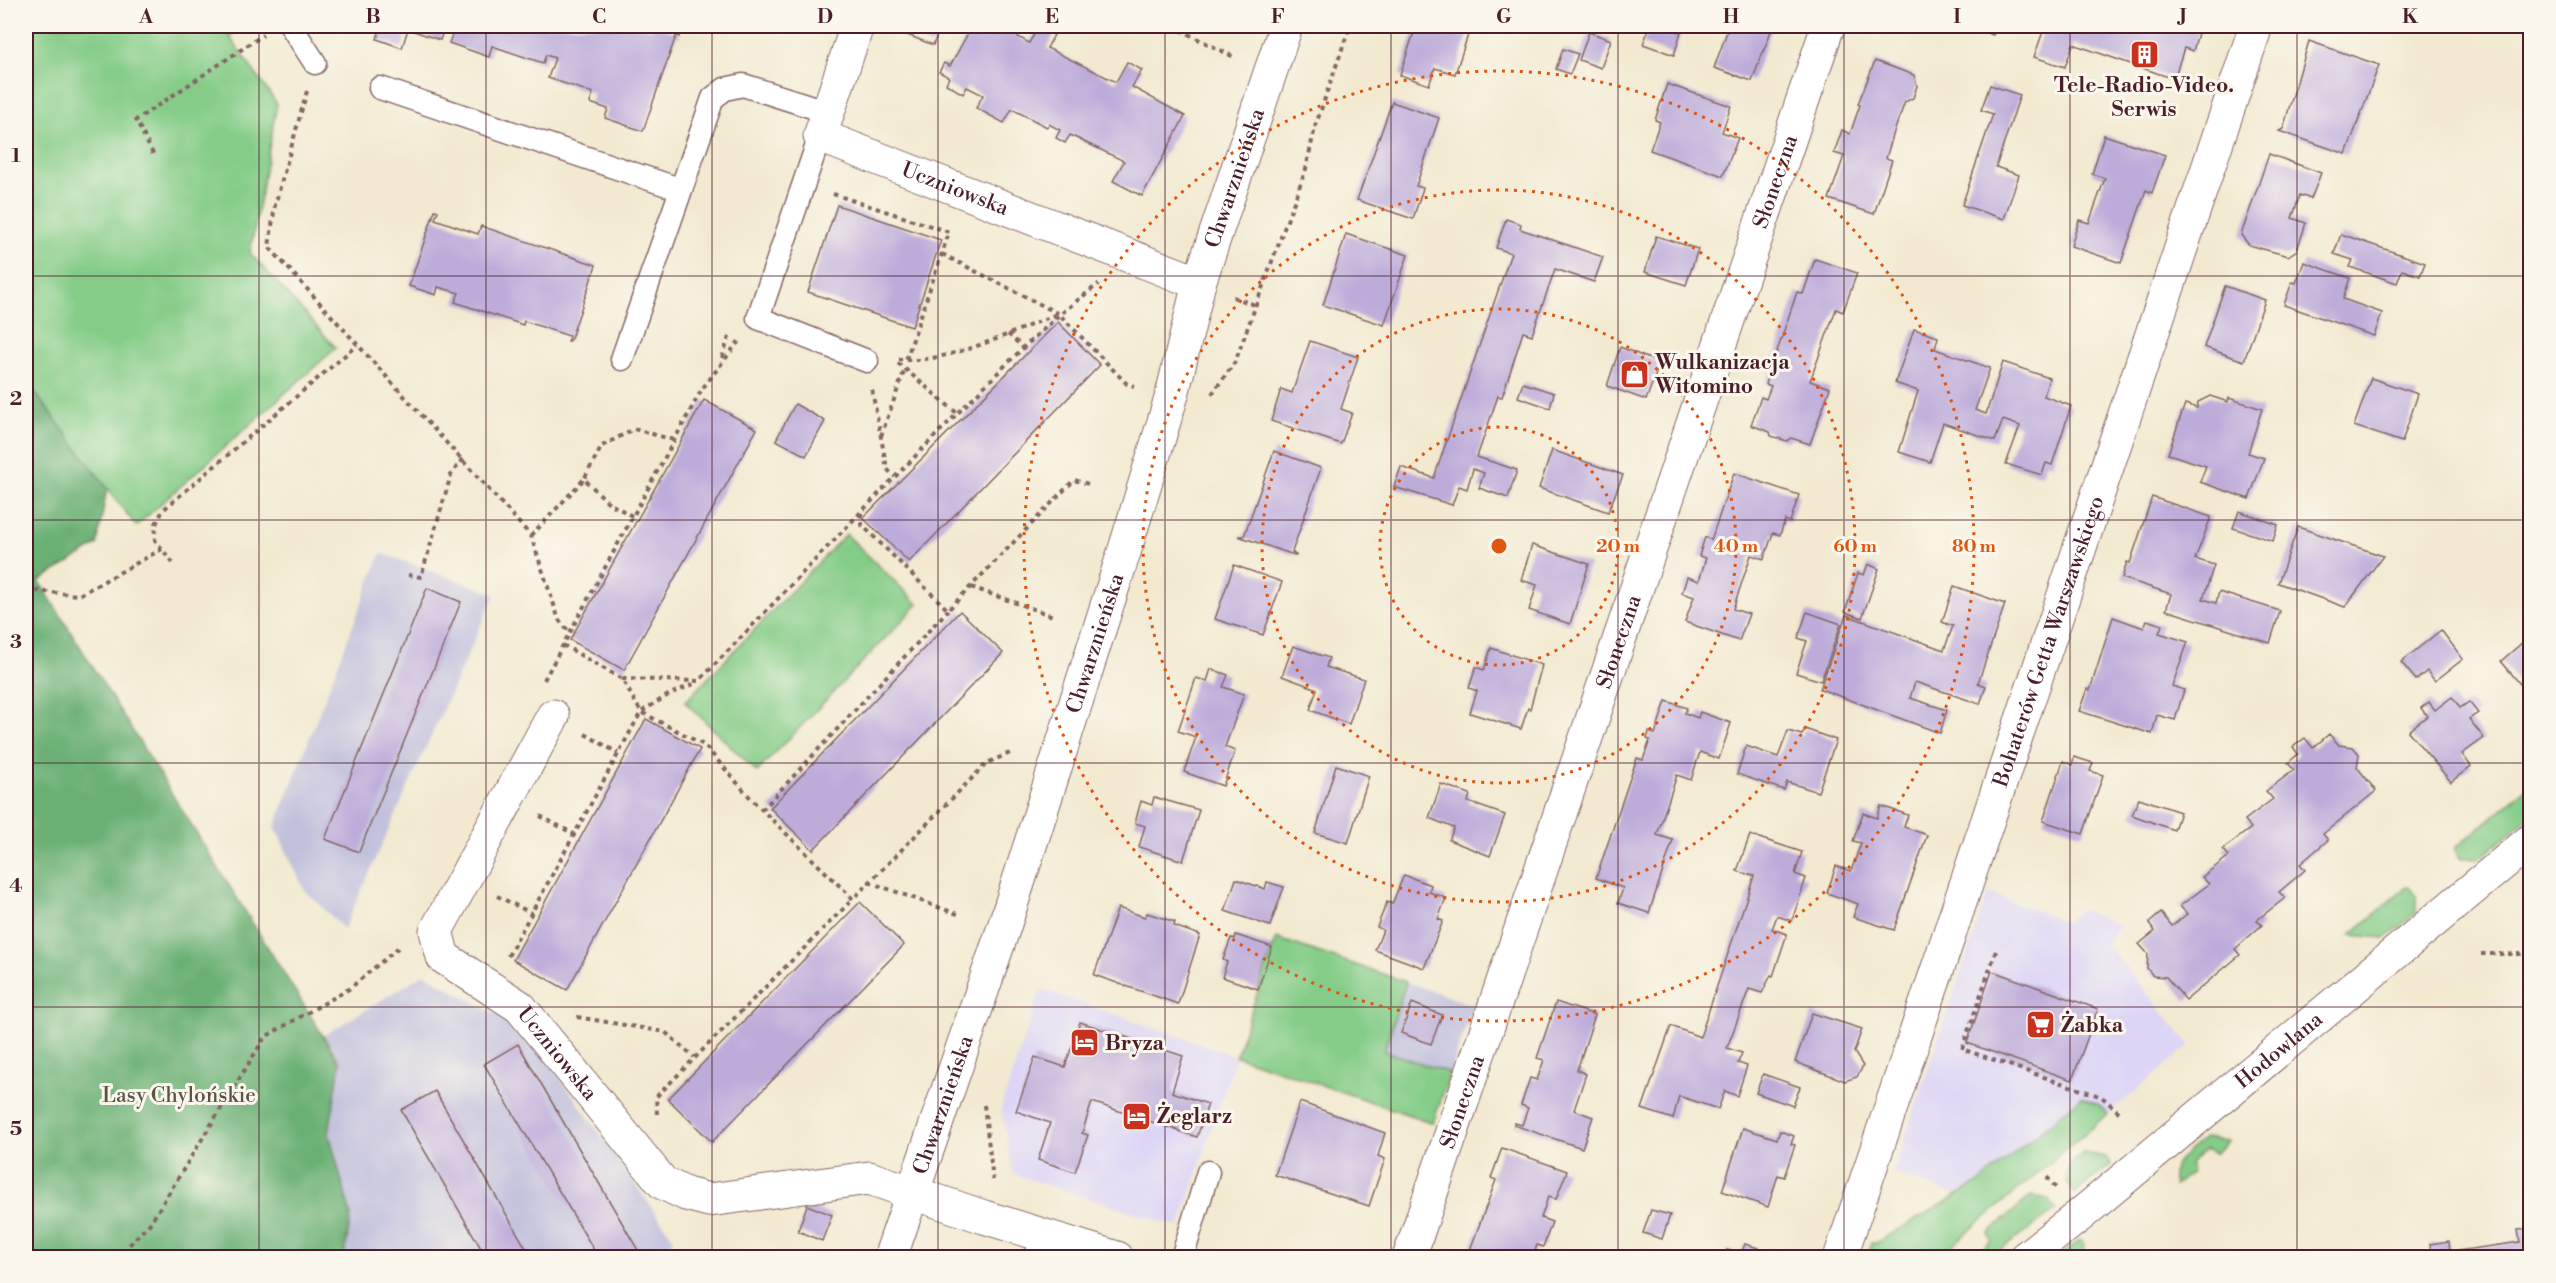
<svg xmlns="http://www.w3.org/2000/svg" width="2556" height="1283" viewBox="0 0 2556 1283" font-family="'Libre Bodoni',serif">
<style>
.built{fill:#ddd5f6}
.industrial{fill:#c2c1dc}
.green{fill:#84cc87;stroke:#677659;stroke-width:1.5}
.forest{fill:#6bb074;stroke:#5a6850;stroke-width:1.5}
.building{fill:#bdacda}
.lines{fill:none;stroke-linecap:round;stroke-linejoin:round}
.service-casing{stroke:#856665;stroke-width:25}
.minor-casing{stroke:#856665;stroke-width:35}
.secondary-casing{stroke:#856665;stroke-width:35}
.path{stroke:#856665;stroke-width:4;stroke-dasharray:4.5 4.5;stroke-linecap:butt}
.service{stroke:#fff;stroke-width:22}
.minor{stroke:#fff;stroke-width:33}
.secondary{stroke:#fff;stroke-width:33}
.grid{fill:none;stroke:#4a1f2b;stroke-width:1.5;stroke-opacity:0.55}
.ring{fill:none;stroke:#e0560e;stroke-width:3;stroke-dasharray:3 6}
.labels{text-anchor:middle;stroke-width:6;stroke-linejoin:round;paint-order:stroke}
.poi-label{font-size:21px;font-weight:bold;fill:#4a1f2b;stroke:#fbf7ec;text-anchor:start}
.street-label{font-size:21px;fill:#4a1f2b;stroke:#fbf7ec}
.park-label{font-size:21px;fill:#5b5347;stroke:#fbf7ec}
.centre{fill:#e0560e;stroke:#fbf7ec;stroke-width:3}
.ring-label{font-size:18px;text-anchor:middle;font-weight:bold;fill:#e0560e;stroke:#fbf7ec;stroke-width:6;stroke-linejoin:round;paint-order:stroke}
.neatline{fill:none;stroke:#4a1f2b;stroke-width:2}
.grid-label{font-size:20px;text-anchor:middle;font-weight:bold;fill:#4a1f2b}
</style>
<rect width="100%" height="100%" fill="#fbf7ec"/>
<filter id="ink" filterUnits="userSpaceOnUse"><feTurbulence type="fractalNoise" baseFrequency=".0167" numOctaves="2"/><feDisplacementMap in="SourceGraphic" scale="12" xChannelSelector="R" yChannelSelector="G"/><feConvolveMatrix kernelMatrix="1 2 1 2 8 2 1 2 1" color-interpolation-filters="sRGB"/></filter>
<filter id="wash" filterUnits="userSpaceOnUse"><feTurbulence type="fractalNoise" baseFrequency=".008" numOctaves="4" result="noise"/><feDisplacementMap in="SourceGraphic" scale="24" xChannelSelector="R" yChannelSelector="G"/><feGaussianBlur stdDeviation="1.35" result="paint"/><feColorMatrix in="noise" values="0 0 0 0 0 0 0 0 0 0 0 0 0 0 0 0 0 1.4 0 .05"/><feComposite in="paint" operator="in"/></filter>
<g filter="url(#wash)">
<rect width="100%" height="100%" fill="#f2e9d0"/>
<g class="built">
<path d="M1988 893 2067 922 2080 909 2120 925 2106 944 2190 1045 2059 1156 1987 1206 1893 1173Z"/>
<path d="M1041 989 1236 1056 1179 1227 1013 1174 1001 1107Z"/>
</g>
<g class="industrial">
<path d="M381 553 495 594 344 929 304 889 275 827Z"/>
<path d="M424 974 529 1033 673 1238 666 1257H344L351 1216 329 1133 340 1063 323 1036Z"/>
<path d="M1406 982 1473 1005 1450 1073 1384 1051Z"/>
</g>
<g class="green">
<path d="M26 26H245L229 36 277 104 250 253 336 348 136 526 26 381Z"/>
<path d="M846 534 918 604 757 772 685 702Z"/>
<path d="M2528 787 2530 791V817L2480 858H2460L2454 849Z"/>
<path d="M2408 886 2416 896V913L2385 938 2350 935Z"/>
<path d="M1276 938 1406 982 1384 1051 1450 1073 1433 1123 1236 1056Z"/>
<path d="M2082 1097 2098 1104 2108 1114 1938 1257H1868L1871 1243H1876L1980 1182Z"/>
<path d="M2204 1138 2228 1141 2214 1154 2206 1149 2189 1164 2192 1172 2174 1186C2167 1163 2189 1151 2204 1138Z"/>
<path d="M2083 1153 2106 1157 2111 1165 2075 1193 2067 1183 2068 1166Z"/>
<path d="M2031 1196 2048 1199 2056 1210 1991 1257H1959L1969 1252 1973 1256 1992 1241 1988 1234 1991 1231Z"/>
<path d="M2080 1240 2084 1244 2083 1257H2058Z"/>
</g>
<path class="forest" d="M26 381 107 488 97 545 39 581 340 1063 329 1133 351 1216 344 1257H26Z"/>
<g id="blocks">
<g class="building">
<path d="M381 26H640L651 30 654 26 680 34 679 37 676 36 643 131 605 118 608 109 590 103 593 93 548 78 555 58 546 55 543 63 492 46 489 57 449 43 453 32 444 29 440 40 408 29 402 48 377 39Z"/>
<path d="M903 26H934L940 28 933 45 900 32Z"/>
<path d="M972 26H1008L1006 30 1029 43 1039 26 1054 35 1047 48 1116 82 1127 62 1142 70 1132 87 1185 116 1142 196 1113 181 1124 161 1070 135 1065 143 1056 138 1060 130 1049 124 1047 127 1012 109 1004 123 976 108 983 95 967 87 963 94 946 84 949 77 939 72 944 63 950 66Z"/>
<path d="M1416 26H1471L1455 74 1435 68 1429 85 1400 75Z"/>
<path d="M1650 26H1662L1681 32 1674 55 1643 44Z"/>
<path d="M1729 26H1773L1752 81 1714 68Z"/>
<path d="M1967 26H1996L1993 35Z"/>
<path d="M2045 26H2200L2193 51 2184 48 2174 79 2073 44 2065 67 2034 57Z"/>
<path d="M1589 32 1611 40 1601 68 1579 60Z"/>
<path d="M2309 41 2379 65 2346 154 2279 131 2283 129Z"/>
<path d="M1563 49 1578 54 1570 74 1556 69Z"/>
<path d="M1875 61 1914 75 1917 86 1913 98 1905 102 1894 132 1886 158 1892 160 1874 214 1829 199 1844 156 1834 153 1842 130 1850 134 1860 105 1858 104Z"/>
<path d="M1667 84 1731 106 1722 132 1738 138 1723 176 1650 150 1660 122 1655 120Z"/>
<path d="M1990 85 2020 95 1996 167 2019 175 2004 219 1962 205 1993 114 1981 110Z"/>
<path d="M1392 102 1439 118 1416 186 1423 188 1413 219 1357 200Z"/>
<path d="M2104 135 2165 155 2152 193 2146 190 2121 263 2071 246 2079 220 2089 223 2105 178 2092 174Z"/>
<path d="M2269 154 2321 173 2311 199 2300 195 2292 218 2306 223 2297 250 2288 256 2249 245 2241 235Z"/>
<path d="M837 205 941 240 912 327 808 292Z"/>
<path d="M435 210 438 211 435 219 478 234 481 226 596 265 570 341H568L569 336 524 321 523 325 455 302 459 293 438 287 436 295 409 286Z"/>
<path d="M1506 219 1521 224 1520 229 1603 257 1594 282 1555 269 1532 335 1523 332 1502 397 1498 396 1477 457 1517 470 1508 498 1479 488 1484 473 1473 469 1467 489 1459 486 1452 505 1394 487 1401 467 1434 478 1511 253 1496 248Z"/>
<path d="M1346 234 1408 255 1384 325 1323 305Z"/>
<path d="M2341 234 2425 263 2420 276 2402 270 2397 283 2350 267 2353 260 2334 254Z"/>
<path d="M1656 236 1698 249 1686 285 1645 272Z"/>
<path d="M1815 259 1857 273 1843 312 1836 309 1810 381 1830 388 1810 444 1791 438 1787 441 1771 436 1770 432 1751 425 1761 397 1766 399 1771 386 1766 384 1797 292 1803 294Z"/>
<path d="M2304 262 2350 278 2343 299 2382 313 2374 336 2284 305 2292 282 2296 283Z"/>
<path d="M2225 286 2265 300 2244 361 2204 347Z"/>
<path d="M1058 322 1100 365 909 562 863 518Z"/>
<path d="M1914 329 1938 337 1935 349 1990 368 1975 410 1986 414 2003 362 2049 378 2044 396 2071 406 2052 465 2046 463 2042 475 2006 464 2020 426 2003 420 1995 441 1943 423 1930 462 1899 452 1918 391 1895 383Z"/>
<path d="M1310 341 1358 357 1341 409 1352 413 1341 444 1271 421 1281 389 1292 393Z"/>
<path d="M1620 347 1660 363 1646 400 1607 386Z"/>
<path d="M2371 378 2418 394 2402 442 2354 426Z"/>
<path d="M1523 383 1554 393 1550 408 1518 397Z"/>
<path d="M2210 396 2228 402 2229 398 2262 409 2248 453 2264 458 2249 499 2200 482 2206 466 2168 454 2185 404 2197 408 2198 402Z"/>
<path d="M704 400 757 429 624 670 570 640Z"/>
<path d="M795 404 825 421 806 456 776 440Z"/>
<path d="M1552 450 1623 475 1608 512 1539 488Z"/>
<path d="M1274 451 1321 468 1292 552 1297 556 1238 536H1244Z"/>
<path d="M1734 473 1799 495 1790 522 1785 520 1780 535 1773 533 1764 559 1751 555 1733 609 1749 614 1739 641 1685 622 1694 597 1682 593 1687 577 1699 581 1706 558 1699 556 1705 537 1711 540Z"/>
<path d="M2152 497 2211 517 2195 559 2214 565 2203 599 2216 603 2219 592 2280 611 2270 643 2166 610 2171 594 2122 578 2127 562 2130 563Z"/>
<path d="M2239 511 2278 525 2273 541 2233 528Z"/>
<path d="M2298 527 2383 556 2345 607 2278 583Z"/>
<path d="M1532 545 1589 564 1570 624 1529 610 1537 585 1521 580Z"/>
<path d="M1868 564 1879 569 1862 618 1845 612 1858 573 1864 575Z"/>
<path d="M1234 565 1282 582 1263 635 1215 619Z"/>
<path d="M1954 586 2005 604 1978 683 1986 686 1980 704 1915 682 1910 698 1947 710 1940 733 1820 689 1846 615 1944 650 1953 626 1942 622Z"/>
<path d="M427 588 461 602 359 852 325 839Z"/>
<path d="M960 611 1003 653 813 850 770 808Z"/>
<path d="M1807 612 1841 624 1821 681 1796 673 1807 641 1798 638Z"/>
<path d="M2113 617 2144 628 2147 620 2162 625 2159 633 2188 642 2172 686 2184 690 2175 720 2157 715 2152 734 2079 711 2087 689 2090 690Z"/>
<path d="M2441 630 2463 659 2435 681 2427 671 2416 680 2401 662Z"/>
<path d="M2530 636V696L2501 661Z"/>
<path d="M1293 646 1329 658 1326 667 1364 679 1349 724 1310 710 1317 689 1282 676Z"/>
<path d="M1491 648 1542 665 1530 709 1528 708 1521 729 1470 713 1477 691 1469 688 1476 667 1484 670Z"/>
<path d="M1211 669 1228 675 1223 687 1244 694 1225 747 1235 751 1223 786 1184 772 1196 737 1178 731 1196 678 1207 681Z"/>
<path d="M2452 697 2460 708 2469 702 2478 713 2469 719 2484 738 2462 754 2471 766 2451 782 2408 731 2427 716 2421 708 2429 702 2435 710Z"/>
<path d="M1666 701 1687 708 1685 713 1698 718 1700 712 1731 723 1719 759 1700 752 1691 780 1677 775 1657 835 1673 840 1649 913 1618 903 1623 888 1596 878 1637 758 1643 760 1650 740 1647 739 1649 732 1655 734Z"/>
<path d="M646 719 700 749 567 990 513 960Z"/>
<path d="M1805 729 1836 740 1818 792 1787 782 1784 790 1737 774 1746 746 1778 757 1788 731 1802 735Z"/>
<path d="M2329 734 2339 745 2353 747 2359 754 2357 767 2376 791 2323 834 2328 840 2300 864 2305 870 2279 892 2285 898 2257 920 2262 925 2235 949 2240 955 2186 1000 2166 977 2153 976 2147 968 2148 954 2139 944 2155 931 2149 923 2161 913 2172 926 2187 914 2180 906 2209 884 2202 877 2229 856 2223 849 2251 828 2245 820 2273 799 2266 791 2294 770 2288 763 2298 754 2293 747 2305 738 2313 748Z"/>
<path d="M2074 757 2093 763 2090 771 2103 775 2083 834 2043 821 2063 761 2072 765Z"/>
<path d="M1336 765 1369 776 1348 843 1315 833Z"/>
<path d="M1441 784 1470 794 1468 802 1505 815 1490 856 1449 840 1454 828 1429 818Z"/>
<path d="M1154 797 1199 810 1183 861 1139 847 1145 826 1135 823 1141 801 1152 805Z"/>
<path d="M2139 798 2180 812 2174 830 2132 815Z"/>
<path d="M1881 806 1908 815 1904 827 1927 835 1894 930 1853 917 1858 904 1827 893 1836 866 1851 871 1861 843 1853 841 1863 813 1877 818Z"/>
<path d="M1750 835 1802 852 1795 874 1806 878 1792 921 1777 916 1772 929 1787 934 1773 976 1771 975 1762 993 1749 989 1727 1048 1742 1053 1738 1063 1747 1066 1737 1096 1725 1091 1718 1109 1679 1096 1673 1119 1642 1109 1671 1026 1700 1037 1754 876 1737 871Z"/>
<path d="M1404 875 1431 885 1429 892 1446 898 1438 919 1443 921 1424 968 1375 950 1383 930 1377 927 1387 902 1392 904Z"/>
<path d="M1236 879 1265 889 1267 882 1284 887 1270 926 1225 911Z"/>
<path d="M860 902 904 945 712 1142 668 1099Z"/>
<path d="M1118 908 1145 917 1147 913 1175 922 1174 926 1200 935 1178 1004 1094 975Z"/>
<path d="M1236 935 1272 947 1258 989 1222 977 1227 962 1223 960 1231 938 1235 939Z"/>
<path d="M1992 971 2098 1009 2072 1080 1967 1043Z"/>
<path d="M1556 1002 1595 1015 1577 1070 1586 1074 1574 1110 1593 1117 1582 1148 1514 1125 1515 1123 1522 1125 1528 1108 1521 1105 1530 1078 1537 1080 1544 1060 1537 1058Z"/>
<path d="M1412 1003 1442 1015 1431 1044 1401 1033Z"/>
<path d="M1812 1013 1862 1029 1854 1052 1863 1066 1857 1077 1845 1081 1795 1062Z"/>
<path d="M1080 1022 1183 1056 1172 1092 1208 1104 1197 1137 1092 1102 1082 1133 1088 1135 1075 1172 1038 1160 1050 1123 1016 1111 1035 1057 1065 1067Z"/>
<path d="M518 1044 642 1257H598L484 1064Z"/>
<path d="M1763 1074 1800 1087 1793 1106 1756 1093Z"/>
<path d="M435 1091 531 1257H486L401 1110Z"/>
<path d="M1300 1102 1385 1133 1378 1156 1385 1159 1369 1206 1275 1175Z"/>
<path d="M1743 1128 1777 1139 1780 1131 1794 1136 1791 1144 1795 1145 1784 1177 1778 1175 1768 1207 1722 1191Z"/>
<path d="M1502 1148 1567 1171 1556 1199 1548 1197 1541 1218 1552 1222 1543 1247 1537 1245 1533 1257H1494L1470 1250 1496 1180 1491 1178Z"/>
<path d="M807 1205 832 1215 822 1241 798 1231Z"/>
<path d="M1651 1210 1670 1215 1662 1239 1643 1233Z"/>
<path d="M2530 1229V1257H2423L2431 1255 2430 1244 2449 1241 2450 1252 2520 1242 2518 1230Z"/>
<path d="M1745 1244 1758 1248 1755 1257H1725L1727 1250 1741 1254Z"/>
</g>
</g>
</g>
<g filter="url(#ink)">
<use href="#blocks" fill-opacity="0" stroke="#856665" stroke-width="1.5"/>
<g class="lines">
<defs>
<g id="service">
<path d="M291 26 315 63"/>
<path d="M380 88 679 189"/>
<path d="M820 136 758 318 867 361"/>
<path d="M622 359 713 98 725 89 743 85 828 112"/>
<path d="M1035 1258 1044 1235"/>
<path d="M1182 1258 1208 1172"/>
</g>
<g id="minor">
<path id="s1" d="M857 26 820 136 1199 283"/>
<path id="s2" d="M553 716 436 931 443 957 520 1007 663 1183 686 1194 709 1200 869 1178 984 1217 1117 1258"/>
<path id="s3" d="M1409 1258 1828 26"/>
<path id="s4" d="M1840 1258 2256 26"/>
<path id="s5" d="M2025 1258 2079 1216 2530 841"/>
</g>
<g id="secondary">
<path id="s6" d="M890 1258 1003 930 1126 546 1172 395 1199 283 1286 26"/>
</g>
</defs>
<use href="#service" class="service-casing"/>
<use href="#minor" class="minor-casing"/>
<use href="#secondary" class="secondary-casing"/>
<g class="path">
<path d="M1172 26 1236 58"/>
<path d="M307 91 275 205 269 247 531 536 559 620 570 633"/>
<path d="M153 154 136 120 263 35"/>
<path d="M833 194 949 232 906 360 899 359"/>
<path d="M942 254 1059 314 1127 384 1134 386"/>
<path d="M1233 297 1255 305"/>
<path d="M1008 334 1024 348"/>
<path d="M722 358 730 334"/>
<path d="M906 360C949 362 1016 331 1057 314"/>
<path d="M898 363 958 414"/>
<path d="M872 390 887 469 895 477"/>
<path d="M1212 394 1235 362 1306 169 1315 127 1350 26"/>
<path d="M881 436 905 369"/>
<path d="M861 513 862 525 948 610 1074 480 1092 485"/>
<path d="M632 516 609 503 584 479 602 446 634 429 674 440"/>
<path d="M531 536 584 479"/>
<path d="M173 563 155 540 156 524 163 510 357 345"/>
<path d="M408 575 421 577 451 475 463 458"/>
<path d="M971 587 1053 616"/>
<path d="M26 590 79 595 162 549"/>
<path d="M563 645 622 679 641 712 704 745 755 803 853 899 987 763 1010 753"/>
<path d="M622 679 699 681C780 597 860 512 942 429 993 378 1041 326 1099 284"/>
<path d="M544 680 702 389 739 341"/>
<path d="M585 734 618 753"/>
<path d="M762 810 948 610"/>
<path d="M540 816 574 834"/>
<path d="M869 882 960 915"/>
<path d="M497 896 531 913"/>
<path d="M1996 951 1962 1049 2102 1097 2121 1114"/>
<path d="M2481 954H2530"/>
<path d="M508 956 641 712 670 694 696 683"/>
<path d="M577 1017 665 1032 694 1057"/>
<path d="M984 1105 993 1180"/>
<path d="M657 1114 656 1097 853 899"/>
<path d="M2047 1177 2056 1188"/>
<path d="M117 1258 151 1222 265 1037 349 989 399 947"/>
</g>
<use href="#service" class="service"/>
<use href="#minor" class="minor"/>
<use href="#secondary" class="secondary"/>
</g>
</g>
<path class="grid" d="M259 26V1258M486 26V1258M712 26V1258M938 26V1258M1165 26V1258M1391 26V1258M1618 26V1258M1844 26V1258M2070 26V1258M2297 26V1258M26 276H2530M26 520H2530M26 763H2530M26 1007H2530"/>
<g class="ring">
<circle cx="1499" cy="546" r="119"/>
<circle cx="1499" cy="546" r="237"/>
<circle cx="1499" cy="546" r="356"/>
<circle cx="1499" cy="546" r="475"/>
</g>
<defs>
<symbol id="building-square" viewBox="-11 -11 22 22"><rect x="-9" y="-9" width="18" height="18" rx="4" fill="#c8321e" stroke="#fbf7ec"/><path d="M-4-6H4V6H1V3H-1V6H-4ZM-2.5-4.3h1.7v1.8h-1.7ZM.8-4.3h1.7v1.8H.8ZM-2.5-1h1.7V.8h-1.7ZM.8-1h1.7V.8H.8Z" fill="#fff"/></symbol>
<symbol id="shop-square" viewBox="-11 -11 22 22"><rect x="-9" y="-9" width="18" height="18" rx="4" fill="#c8321e" stroke="#fbf7ec"/><path d="M-5-2.5h2.3a2.7 3.5 0 0 1 5.4 0H5L5.5 6h-11ZM-1.5-2.5h3a1.5 2.3 0 0 0-3 0Z" fill="#fff"/></symbol>
<symbol id="supermarket-square" viewBox="-11 -11 22 22"><rect x="-9" y="-9" width="18" height="18" rx="4" fill="#c8321e" stroke="#fbf7ec"/><path d="M-6-5.5h2.5l.6 2H6L4.5 2H-2.5L-4.4-4H-6ZM-1.5 3.2a1.3 1.3 0 1 0 .1 0ZM3 3.2a1.3 1.3 0 1 0 .1 0Z" fill="#fff"/></symbol>
<symbol id="hotel-square" viewBox="-11 -11 22 22"><rect x="-9" y="-9" width="18" height="18" rx="4" fill="#c8321e" stroke="#fbf7ec"/><path d="M-6-4.5h1.5V1H6V5H4.5V3h-9V5H-6ZM-4 0a1.8 1.8 0 1 1 3.6 0ZM.5 0V-2.5h3Q6-2.5 6 0Z" fill="#fff"/></symbol>
</defs>
<g fill-rule="evenodd">
<use href="#building-square" x="2128" y="38" width="33" height="33"/>
<use href="#shop-square" x="1618" y="358" width="33" height="33"/>
<use href="#supermarket-square" x="2024" y="1008" width="33" height="33"/>
<use href="#hotel-square" x="1068" y="1026" width="33" height="33"/>
<use href="#hotel-square" x="1120" y="1100" width="33" height="33"/>
</g>
<g class="labels">
<g class="poi-label">
<text x="2144" y="92" text-anchor="middle">Tele-Radio-Video.<tspan x="2144" dy="24">Serwis</tspan></text>
<text x="1655" y="369">Wulkanizacja<tspan x="1655" dy="24">Witomino</tspan></text>
<text x="2061" y="1032">Żabka</text>
<text x="1105" y="1050">Bryza</text>
<text x="1157" y="1123">Żeglarz</text>
</g>
<g class="street-label">
<text dy="7" stroke="none"><textPath href="#s6" startOffset="1134">Chwarznieńska</textPath></text>
<text dy="7" stroke="none"><textPath href="#s3" startOffset="1137">Słoneczna</textPath></text>
<text dy="7" stroke="none"><textPath href="#s1" startOffset="261">Uczniowska</textPath></text>
<text dy="7" stroke="none"><textPath href="#s4" startOffset="651">Bohaterów Getta Warszawskiego</textPath></text>
<text dy="7" stroke="none"><textPath href="#s3" startOffset="651">Słoneczna</textPath></text>
<text dy="7" stroke="none"><textPath href="#s6" startOffset="648">Chwarznieńska</textPath></text>
<text dy="7" stroke="none"><textPath href="#s5" startOffset="328">Hodowlana</textPath></text>
<text dy="7" stroke="none"><textPath href="#s2" startOffset="423">Uczniowska</textPath></text>
<text dy="7" stroke="none"><textPath href="#s3" startOffset="165">Słoneczna</textPath></text>
<text dy="7" stroke="none"><textPath href="#s6" startOffset="162">Chwarznieńska</textPath></text>
</g>
<g class="park-label">
<text x="179" y="1102">Lasy Chylońskie</text>
</g>
</g>
<circle cx="1499" cy="546" r="9" class="centre"/>
<g class="ring-label">
<text x="1618" y="552">20 m</text>
<text x="1736" y="552">40 m</text>
<text x="1855" y="552">60 m</text>
<text x="1974" y="552">80 m</text>
</g>
<rect width="2556" height="1283" fill="none" stroke="#fbf7ec" stroke-width="66"/>
<rect x="33" y="33" width="2490" height="1217" class="neatline"/>
<g class="grid-label">
<text x="146" y="23">A</text>
<text x="373" y="23">B</text>
<text x="599" y="23">C</text>
<text x="825" y="23">D</text>
<text x="1052" y="23">E</text>
<text x="1278" y="23">F</text>
<text x="1504" y="23">G</text>
<text x="1731" y="23">H</text>
<text x="1957" y="23">I</text>
<text x="2183" y="23">J</text>
<text x="2410" y="23">K</text>
<text x="16" y="162">1</text>
<text x="16" y="405">2</text>
<text x="16" y="648">3</text>
<text x="16" y="892">4</text>
<text x="16" y="1135">5</text>
</g>
</svg>
